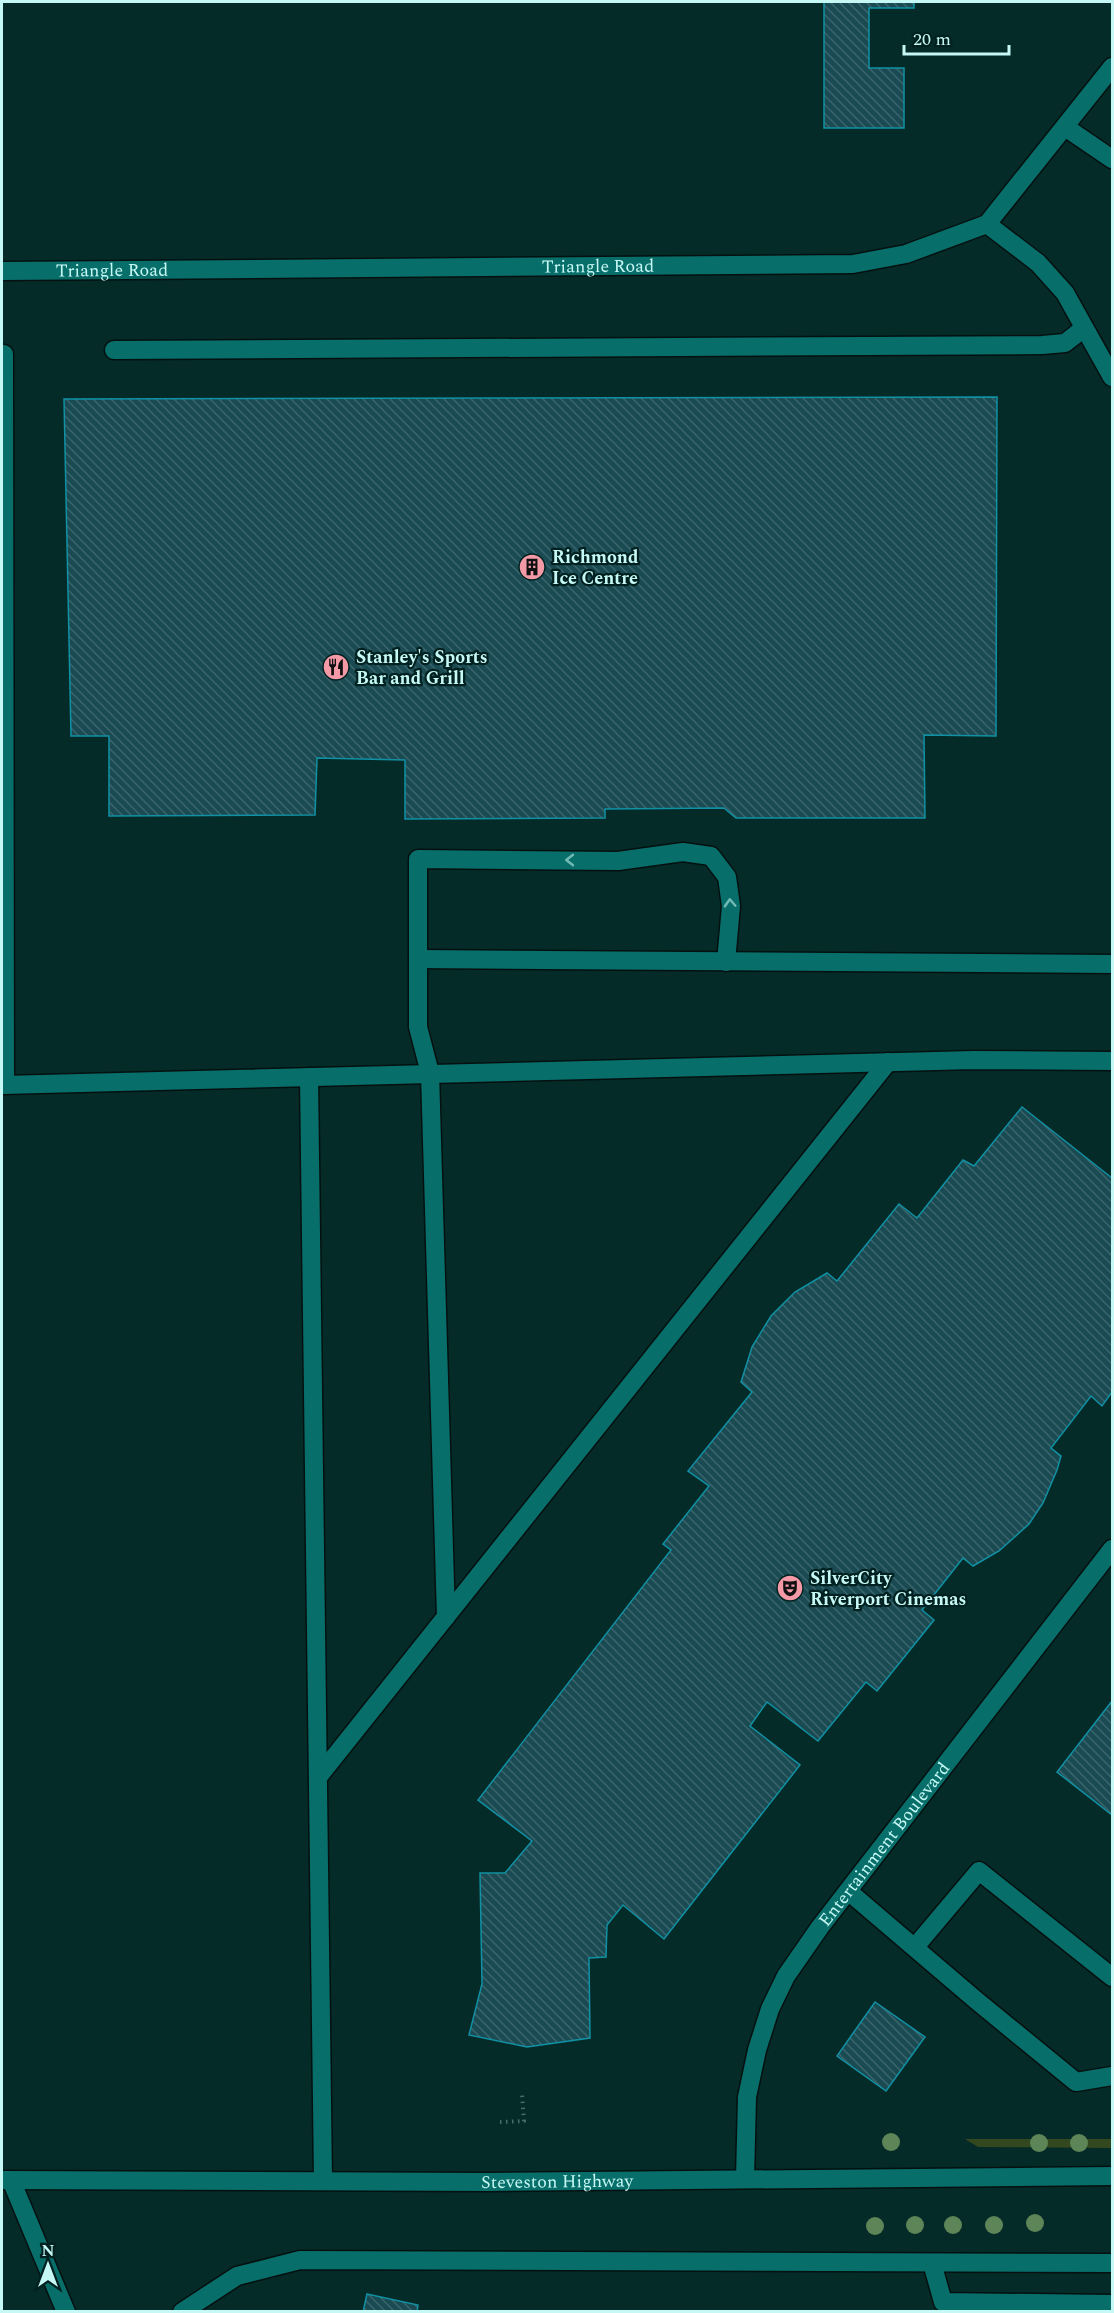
<svg xmlns="http://www.w3.org/2000/svg" width="1114" height="2313" viewBox="0 0 1114 2313" font-family="Spectral,serif">
<style>
.green{fill:#33481f}
.building{fill:url(#building-back-hatch);stroke:#1091a4;stroke-width:1.5}
.lines{fill:none;stroke-linecap:round;stroke-linejoin:round}
.minor-casing{stroke:#041110;stroke-width:21}
.path{stroke:#446e6c;stroke-width:4;stroke-dasharray:1.5 4.5;stroke-linecap:butt}
.minor{stroke:#086e6a;stroke-width:18}
.tree{fill:#5d8557}
.oneway{stroke:#71bab6}
.labels{text-anchor:middle;stroke-width:4.5;stroke-linejoin:round;paint-order:stroke}
.street-label{font-size:18px;fill:#c6f8f5;stroke:#002120}
.poi-label{font-size:18px;font-weight:bold;fill:#c6f8f5;stroke:#002120;text-anchor:start}
</style>
<defs>
<pattern id="building-back-hatch" width="6" height="6" patternUnits="userSpaceOnUse" patternTransform="scale(1.5)"><rect width="6" height="6" fill="#1a4a52"/><path d="M-1 5l2 2M0 0l6 6M5-1l2 2" fill="none" stroke="#3a656c"/></pattern>
</defs>
<rect width="100%" height="100%" fill="#052b29"/>
<path class="green" d="M965 2139H1112V2148L978 2147Z"/>
<g class="building">
<path d="M824 2H914V8H869V68H904V128H824Z"/>
<path d="M997 397 996 736 924 735 925 818H736L724 808 605 809V818L405 819V760L317 758 315 815 109 816V736H71L64 399Z"/>
<path d="M1022 1107 1112 1178V1392L1102 1406 1091 1396 1051 1448 1061 1456 1057 1470 1043 1503 1029 1524 999 1551 973 1566 963 1558 922 1610 934 1620 877 1691 866 1682 818 1741 767 1702 750 1726 800 1765 664 1939 623 1905 607 1925 606 1957 589 1958 590 2038 527 2047 469 2035 482 1984 480 1873H505L532 1841 478 1800 671 1550 663 1544 709 1486 688 1471 752 1392 741 1382 752 1347 771 1316 795 1292 827 1273 837 1281 899 1204 917 1218 963 1160 974 1166Z"/>
<path d="M1112 1701V1815L1057 1772Z"/>
<path d="M875 2002 925 2037 886 2091 837 2056Z"/>
<path d="M367 2294 418 2305 417 2312H363Z"/>
</g>
<g class="lines">
<defs>
<g id="minor">
<path d="M1065 127 1112 159"/>
<path d="M987 224 1038 263 1065 293 1112 377"/>
<path id="s1" d="M2 271 853 264 906 254 987 224 1112 67"/>
<path d="M114 350 1042 345 1065 343 1084 328"/>
<path d="M4 354 5 1085"/>
<path d="M418 959 1112 964"/>
<path d="M309 1077 323 2181"/>
<path d="M2 1085 974 1060 1112 1061"/>
<path d="M446 1617 430 1073 418 1027V859L618 861 683 852 711 856 727 877 731 906 726 962"/>
<path d="M319 1776 888 1062"/>
<path d="M848 1891 977 2001 1076 2082 1112 2076"/>
<path d="M915 1947 979 1871 1112 1977"/>
<path id="s2" d="M745 2179 747 2097 757 2050 770 2009 786 1976 820 1927 1112 1549"/>
<path id="s3" d="M2 2180 490 2182 1112 2176"/>
<path d="M11 2180 66 2312"/>
<path d="M932 2263 943 2302 1112 2304"/>
<path d="M182 2312 237 2276 300 2260 1112 2263"/>
</g>
</defs>
<use href="#minor" class="minor-casing"/>
<path class="path" d="M500 2122 524 2121 522 2094"/>
<use href="#minor" class="minor"/>
</g>
<g class="tree">
<circle cx="891" cy="2142" r="9"/>
<circle cx="1039" cy="2143" r="9"/>
<circle cx="1079" cy="2143" r="9"/>
<circle cx="1035" cy="2223" r="9"/>
<circle cx="915" cy="2225" r="9"/>
<circle cx="953" cy="2225" r="9"/>
<circle cx="994" cy="2225" r="9"/>
<circle cx="875" cy="2226" r="9"/>
</g>
<defs><path id="oneway-chevron" d="M-2-3.5L2.5 0L-2 3.5" fill="none" stroke-width="1.6" stroke-linecap="round" stroke-linejoin="round" transform="scale(1.5)"/></defs>
<g class="oneway">
<use href="#oneway-chevron" transform="translate(570 860) rotate(-180)"/>
<use href="#oneway-chevron" transform="translate(730 903) rotate(-93)"/>
</g>
<defs>
<symbol id="building-disc" viewBox="-11 -11 22 22"><circle r="9.5" fill="#f49aa6" stroke="#002120"/><path d="M-4-6H4V6H1V3H-1V6H-4ZM-2.5-4.3h1.7v1.8h-1.7ZM.8-4.3h1.7v1.8H.8ZM-2.5-1h1.7V.8h-1.7ZM.8-1h1.7V.8H.8Z" fill="#111"/></symbol>
<symbol id="restaurant-disc" viewBox="-11 -11 22 22"><circle r="9.5" fill="#f49aa6" stroke="#002120"/><path d="M-5-6h1v4h1v-4h1v4h1v-4h1v5L-1.5 .5V6h-2V.5L-5-1ZM5-6V6H3V1.5H1.5Q1.5-4 5-6Z" fill="#111"/></symbol>
<symbol id="theatre-disc" viewBox="-11 -11 22 22"><circle r="9.5" fill="#f49aa6" stroke="#002120"/><path d="M-5-5.5Q0-4 5-5.5V0Q5 5 0 6Q-5 5-5 0ZM-3.3-2.5H-1v1.5H-3.3ZM1-2.5H3.3v1.5H1ZM-2.8 1Q0 5.5 2.8 1Z" fill="#111"/></symbol>
</defs>
<g fill-rule="evenodd">
<use href="#building-disc" x="517" y="552" width="30" height="30"/>
<use href="#restaurant-disc" x="321" y="652" width="30" height="30"/>
<use href="#theatre-disc" x="775" y="1573" width="30" height="30"/>
</g>
<g class="labels">
<g class="street-label">
<text dy="6" stroke="none"><textPath href="#s1" startOffset="596">Triangle Road</textPath></text>
<text dy="6" stroke="none"><textPath href="#s1" startOffset="110">Triangle Road</textPath></text>
<text dy="6" stroke="none"><textPath href="#s2" startOffset="374">Entertainment Boulevard</textPath></text>
<text dy="6" stroke="none"><textPath href="#s3" startOffset="555">Steveston Highway</textPath></text>
</g>
<g class="poi-label">
<text x="552" y="563">Richmond<tspan x="552" dy="21">Ice Centre</tspan></text>
<text x="356" y="663">Stanley's Sports<tspan x="356" dy="21">Bar and Grill</tspan></text>
<text x="810" y="1584">SilverCity<tspan x="810" dy="21">Riverport Cinemas</tspan></text>
</g>
</g>
<rect width="1114" height="2313" fill="none" stroke="#c6f8f5" stroke-width="6"/>
<g transform="translate(48 2265)" stroke="#002120" stroke-width="4.5" paint-order="stroke">
<path d="M0-4.5L10 22L0 15L-10 22Z" fill="#c6f8f5"/>
<text y="-9" font-size="16" font-weight="bold" text-anchor="middle" fill="#c6f8f5">N</text>
</g>
<path d="M904 45v9h105v-9" fill="none" stroke="#c6f8f5" stroke-width="3"/>
<text x="913" y="45" font-size="18" fill="#c6f8f5" stroke="#002120" stroke-width="4.5" paint-order="stroke">20 m</text>
</svg>
